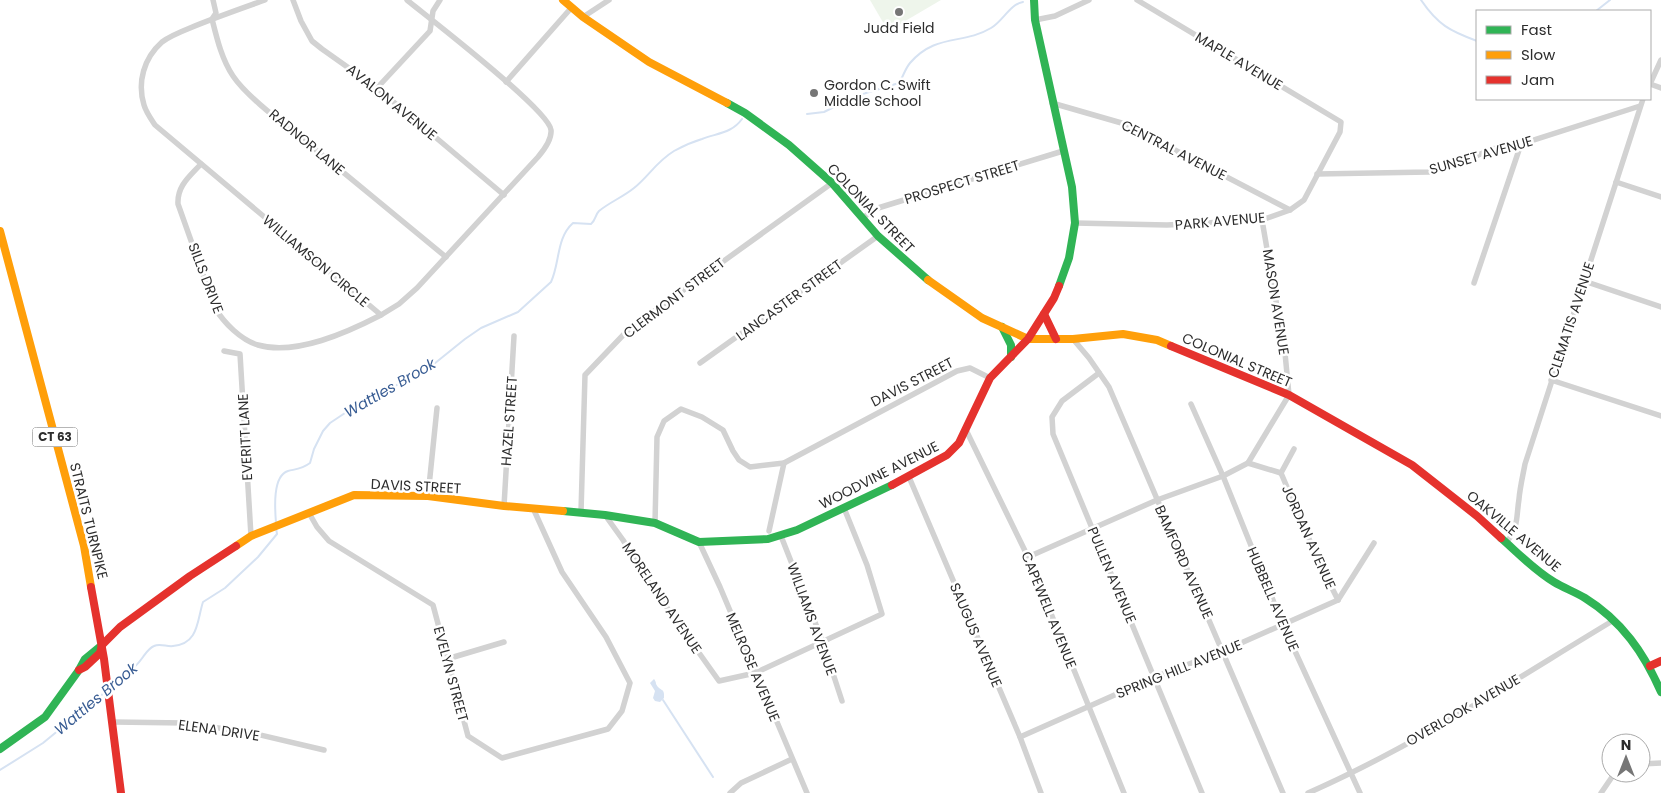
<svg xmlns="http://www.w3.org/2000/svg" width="1661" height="793" viewBox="0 0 1661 793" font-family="Poppins,sans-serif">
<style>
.green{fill:#eef5eb}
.water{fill:#d6e2f2}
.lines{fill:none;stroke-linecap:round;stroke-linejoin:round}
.stream{stroke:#d6e2f2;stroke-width:2}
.street{stroke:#d2d2d2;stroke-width:5.5}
.fast{stroke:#30b455;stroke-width:8}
.slow{stroke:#ff9f0a;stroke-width:8}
.jam{stroke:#e5322d;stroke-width:8}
.poi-dot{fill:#767676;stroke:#fff;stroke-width:2}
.labels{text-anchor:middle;stroke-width:5;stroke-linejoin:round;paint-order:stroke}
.shield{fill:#fff;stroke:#6c6c6c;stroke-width:1}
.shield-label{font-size:12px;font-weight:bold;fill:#2d2d2d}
.poi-label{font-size:14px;fill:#2d2d2d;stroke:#fff}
.street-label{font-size:14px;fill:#2d2d2d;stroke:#fff}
.water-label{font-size:15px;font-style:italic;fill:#385c93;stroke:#fff}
</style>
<rect width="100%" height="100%" fill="#fff"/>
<path class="green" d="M870 0H941L895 27 884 24Z"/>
<path class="water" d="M654 679C655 680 656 682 656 684 660 692 665 687 664 698L660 702 655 701 653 698 655 691 650 683Z"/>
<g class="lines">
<g class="stream">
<path d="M1421 0C1438 25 1450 31 1477 41"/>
<path d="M1596 11 1610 0"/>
<path d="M807 114 824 112 856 96 899 83C903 77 905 69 910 63 936 33 963 45 991 28 1003 21 1010 4 1023 2"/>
<path d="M276 523C275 510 272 476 288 471 296 469 302 469 310 463L314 449 323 431 330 423 363 401 424 372 465 339 481 328 518 312 551 282C560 263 556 238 573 223L591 224C596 220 595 215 599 211 610 202 623 197 634 188 649 176 656 162 674 151 683 146 692 142 702 139 718 133 732 133 742 119"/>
<path d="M112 686C123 677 135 669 143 657 146 653 149 648 154 646 160 643 167 647 173 646 199 644 197 620 203 602L225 588 258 557 277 534 276 528"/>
<path d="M663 700 713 777"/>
<path d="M0 770 43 743 104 693"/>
</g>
<g class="street">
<path d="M213 0 216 13 212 19C217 39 222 60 233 76 247 97 284 124 304 140 351 179 399 218 446 257"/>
<path d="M265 0C240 9 214 18 190 28 180 32 170 36 162 42 144 58 137 82 144 105 146 112 151 119 155 125L381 315 399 304 417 288 538 157C544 150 552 140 551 130 549 110 429 18 407 0"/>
<path d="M293 0 301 21 312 41 322 49 377 88 504 195"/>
<path d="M583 17 609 0"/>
<path d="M1035 20 1055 16 1089 0"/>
<path d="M506 82 572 7"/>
<path d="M1650 84 1661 60"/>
<path d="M1650 84 1661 88"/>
<path d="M377 88 430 31 433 11 440 0"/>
<path d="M1052 103 1125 124 1290 210"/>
<path d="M201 164C189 177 177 186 178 204L215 308C224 323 241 340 258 345 296 356 348 332 381 315"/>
<path d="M1317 174 1429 172 1460 163 1492 149 1521 144 1640 106"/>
<path d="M1616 182 1661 197"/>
<path d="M862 218 878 208 1063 151"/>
<path d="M1075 223 1167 225 1262 220 1290 210 1304 200 1340 132 1341 122 1137 0"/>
<path d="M1584 281 1661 307"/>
<path d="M1474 283 1521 144"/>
<path d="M1073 339 1089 358 1109 387 1283 793"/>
<path d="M224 351 240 354 251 536"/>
<path d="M700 363 878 236"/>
<path d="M1099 373 1062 401 1052 417 1053 434 1202 793"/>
<path d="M1551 380 1661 416"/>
<path d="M1191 404 1223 476 1283 625 1360 793"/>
<path d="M966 430 1028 557 1124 793"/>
<path d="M1248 463 1289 395 1285 353 1262 220"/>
<path d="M1281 473 1318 560 1338 600"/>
<path d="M1281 473 1294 449"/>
<path d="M909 477 1020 737 1041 793"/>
<path d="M428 496 437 408"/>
<path d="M504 506 514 336"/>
<path d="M581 512 585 375 628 330 832 183"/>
<path d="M309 513 317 527 329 541 433 605 468 736 502 758 608 729 622 711 630 683 606 637 562 572 533 508"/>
<path d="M605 515 623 540 648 581 719 681 755 673 882 614 867 565 844 508"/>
<path d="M655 523 657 437 664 421 681 409 702 417 723 430 733 451 739 460 750 467 784 463 957 371 970 368 990 378"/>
<path d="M769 531 784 463"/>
<path d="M781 536 822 640 842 701"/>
<path d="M699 542 720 587 807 793"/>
<path d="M1506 543C1519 527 1516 518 1519 499 1520 487 1523 475 1525 464L1643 99"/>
<path d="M1028 557 1157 500 1223 476 1248 463 1281 473"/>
<path d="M1338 600 1374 543"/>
<path d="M447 659 504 642"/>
<path d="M113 722 185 723 252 733 324 750"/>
<path d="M1020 737 1155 677 1223 651 1338 600"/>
<path d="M1641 764 1661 763"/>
<path d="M730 793 741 783 792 759"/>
<path d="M1308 793C1415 746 1514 680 1614 620"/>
<path d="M1601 793 1612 777 1618 773"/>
</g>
<g class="fast">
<path d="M1034 0 1035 20 1072 187 1075 223 1069 258 1059 286"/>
<path d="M727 103 745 113 789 145 832 183 878 236 928 280"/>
<path d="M1002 327 1011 345V357"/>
<path d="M563 511 605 515 655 523 699 542 768 539 797 530 892 485"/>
<path d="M1501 538C1518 553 1534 570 1554 582 1564 588 1575 592 1585 598 1622 621 1644 653 1661 692"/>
<path d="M0 749 45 717 79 670 85 659 102 645"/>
</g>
<g class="slow">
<path d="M563 0 583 17 649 62 727 103"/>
<path d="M0 231 84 546 91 587"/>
<path d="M928 280 982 318 1028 339H1073L1123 334 1157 340 1171 346"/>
<path d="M236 546 251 536 354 495 428 496 504 506 563 511"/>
</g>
<g class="jam">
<path d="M1044 314 1056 339"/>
<path d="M1171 346 1289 395 1412 465 1477 516 1501 538"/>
<path d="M892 485 947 455 959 443 990 378 1028 339 1054 298 1059 286"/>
<path d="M91 587 104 659 121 793"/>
<path d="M1650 666 1661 661"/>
<path d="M79 670 85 667 100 653 102 645 120 627 190 576 236 546"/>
</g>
</g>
<g class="poi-dot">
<circle cx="899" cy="12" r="5"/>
<circle cx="814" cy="93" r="5"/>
</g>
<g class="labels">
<rect class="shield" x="32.5" y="427.5" width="45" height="19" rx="4"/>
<g class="shield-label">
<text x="55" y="441">CT 63</text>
</g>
<g class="poi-label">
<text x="899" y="33">Judd Field</text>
<text x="824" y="90" text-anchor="start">Gordon C. Swift<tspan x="824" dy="16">Middle School</tspan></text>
</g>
<g class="street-label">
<text transform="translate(1239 61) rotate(31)" y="5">MAPLE AVENUE</text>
<text transform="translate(392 102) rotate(39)" y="5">AVALON AVENUE</text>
<text transform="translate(307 142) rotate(40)" y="5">RADNOR LANE</text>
<text transform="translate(1174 150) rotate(27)" y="5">CENTRAL AVENUE</text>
<text transform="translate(1481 155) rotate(-16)" y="5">SUNSET AVENUE</text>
<text transform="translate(962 182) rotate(-17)" y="5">PROSPECT STREET</text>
<text transform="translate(871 208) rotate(46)" y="5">COLONIAL STREET</text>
<text transform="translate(1220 221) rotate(-5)" y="5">PARK AVENUE</text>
<text transform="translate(316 261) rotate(40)" y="5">WILLIAMSON CIRCLE</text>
<text transform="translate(206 278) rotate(69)" y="5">SILLS DRIVE</text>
<text transform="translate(674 298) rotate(-37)" y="5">CLERMONT STREET</text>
<text transform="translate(789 300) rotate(-36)" y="5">LANCASTER STREET</text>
<text transform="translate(1276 302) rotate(81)" y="5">MASON AVENUE</text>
<text transform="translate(1571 320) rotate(-72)" y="5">CLEMATIS AVENUE</text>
<text transform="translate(1237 360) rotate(23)" y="5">COLONIAL STREET</text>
<text transform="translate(912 382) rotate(-27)" y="5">DAVIS STREET</text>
<text transform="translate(509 421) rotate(-86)" y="5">HAZEL STREET</text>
<text transform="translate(245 437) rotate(-93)" y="5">EVERITT LANE</text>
<text transform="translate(879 475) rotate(-27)" y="5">WOODVINE AVENUE</text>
<text transform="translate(416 486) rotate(3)" y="5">DAVIS STREET</text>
<text transform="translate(89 521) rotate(76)" y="5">STRAITS TURNPIKE</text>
<text transform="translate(1514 531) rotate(40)" y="5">OAKVILLE AVENUE</text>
<text transform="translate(1309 537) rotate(66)" y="5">JORDAN AVENUE</text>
<text transform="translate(1184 562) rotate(66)" y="5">BAMFORD AVENUE</text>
<text transform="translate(1112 575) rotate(67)" y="5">PULLEN AVENUE</text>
<text transform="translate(662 598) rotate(56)" y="5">MORELAND AVENUE</text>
<text transform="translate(1273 599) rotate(67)" y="5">HUBBELL AVENUE</text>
<text transform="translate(1049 610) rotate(68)" y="5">CAPEWELL AVENUE</text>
<text transform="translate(812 619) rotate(70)" y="5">WILLIAMS AVENUE</text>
<text transform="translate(976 635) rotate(67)" y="5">SAUGUS AVENUE</text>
<text transform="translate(753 667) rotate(67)" y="5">MELROSE AVENUE</text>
<text transform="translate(1179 669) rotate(-22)" y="5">SPRING HILL AVENUE</text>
<text transform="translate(451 674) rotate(75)" y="5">EVELYN STREET</text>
<text transform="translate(1463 710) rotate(-30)" y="5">OVERLOOK AVENUE</text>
<text transform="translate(219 730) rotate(8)" y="5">ELENA DRIVE</text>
</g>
<g class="water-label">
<text transform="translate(390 388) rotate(-30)" y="5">Wattles Brook</text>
<text transform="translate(96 699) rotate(-40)" y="5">Wattles Brook</text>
</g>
</g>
<rect x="1476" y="10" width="175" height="90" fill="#ffffff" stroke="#ababab"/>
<rect x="1486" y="26" width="25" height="8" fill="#30b455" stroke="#ababab"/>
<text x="1521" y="35" font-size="15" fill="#2d2d2d">Fast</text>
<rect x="1486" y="51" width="25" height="8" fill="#ff9f0a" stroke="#ababab"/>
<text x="1521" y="60" font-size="15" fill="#2d2d2d">Slow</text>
<rect x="1486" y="76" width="25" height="8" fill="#e5322d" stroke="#ababab"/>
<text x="1521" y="85" font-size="15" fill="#2d2d2d">Jam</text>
<g transform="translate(1626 758)"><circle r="24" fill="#ffffff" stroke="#ababab"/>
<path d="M0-4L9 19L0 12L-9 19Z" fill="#767676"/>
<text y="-8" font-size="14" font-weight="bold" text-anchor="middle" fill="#2d2d2d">N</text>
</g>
</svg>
